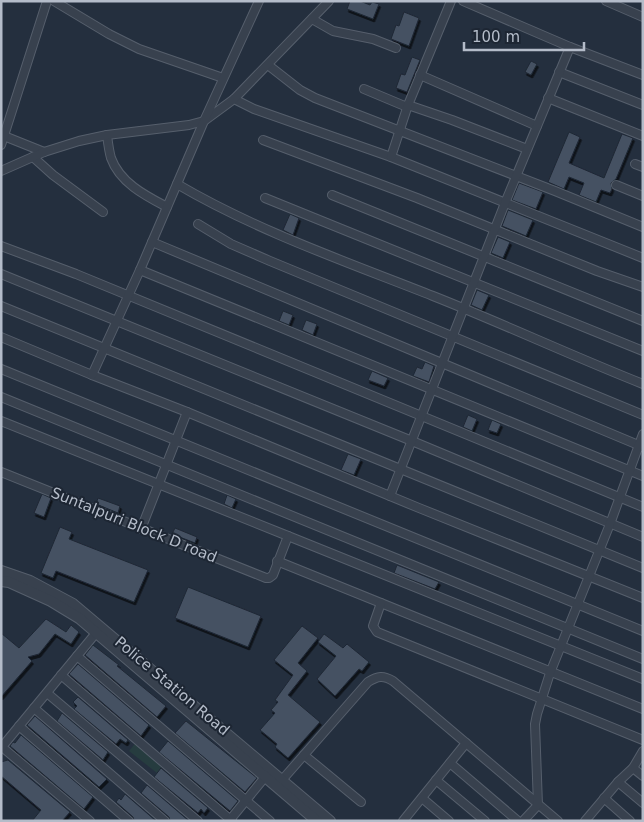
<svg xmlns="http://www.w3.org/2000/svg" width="644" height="822" viewBox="0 0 644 822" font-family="'DejaVu Sans',sans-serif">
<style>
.green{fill:#263c3f}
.building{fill:#455162;stroke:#1f2835;filter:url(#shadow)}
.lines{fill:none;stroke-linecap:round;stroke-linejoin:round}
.minor-casing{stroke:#565f6c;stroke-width:10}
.tertiary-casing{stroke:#565f6c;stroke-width:12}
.minor{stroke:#38414e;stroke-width:8}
.tertiary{stroke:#38414e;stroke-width:10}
.labels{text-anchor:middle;stroke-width:4;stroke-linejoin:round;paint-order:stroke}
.street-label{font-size:15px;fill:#b4bcc9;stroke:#1d2633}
</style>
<defs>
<filter id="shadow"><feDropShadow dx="1.5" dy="3" stdDeviation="0" flood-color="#0009"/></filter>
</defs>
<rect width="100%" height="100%" fill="#242f3e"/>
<path class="green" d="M138 740 162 761 159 764 161 768 157 773 129 751Z"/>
<g class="building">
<path d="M350 1H360L370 5 372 2 379 4 373 19 347 9Z"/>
<path d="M404 12 419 18 409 46 391 39 396 25 399 26Z"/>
<path d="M412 57 420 60 407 92 396 88 401 74 405 75Z"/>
<path d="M531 61 537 64 531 75 525 72Z"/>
<path d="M569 132 580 137 569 163 604 178 622 134 633 138 616 179 611 183 612 189 610 193 601 190 596 202 579 195 584 183 569 177 564 189 548 182Z"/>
<path d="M519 183 543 192 536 209 512 200Z"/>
<path d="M508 210 533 220 526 236 502 226Z"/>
<path d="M290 214 299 218 293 235 283 230Z"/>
<path d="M498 237 510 242 503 258 491 253Z"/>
<path d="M477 290 489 295 482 310 471 305Z"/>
<path d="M283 311 293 315 289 325 279 321Z"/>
<path d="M306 320 317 324 313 335 302 330Z"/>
<path d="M425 362 434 366 429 382 413 376 417 367 422 369Z"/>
<path d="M372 371 388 378 384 386 368 380Z"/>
<path d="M468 415 477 419 472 431 463 427Z"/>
<path d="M492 420 501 424 497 433 488 430Z"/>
<path d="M348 454 361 459 354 475 341 470Z"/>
<path d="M42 494 51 498 44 517 34 513Z"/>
<path d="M227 495 236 499 232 508 224 504Z"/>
<path d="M98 498 120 506 118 513 96 504Z"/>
<path d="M60 527 72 532 69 539 148 570 134 602 56 571 53 578 41 573Z"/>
<path d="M175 528 197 537 195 543 172 534Z"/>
<path d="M397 565 439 582 435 589 394 573Z"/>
<path d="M188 587 261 616 248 647 175 618Z"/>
<path d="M46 619 66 632 71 625 79 632 71 644 55 634 39 654 28 657 32 661 1 697V633L19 648Z"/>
<path d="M302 626 318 638 298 663 307 671 288 695 320 722 288 758 275 747 277 744 260 730 275 713 271 710 278 702 275 700 293 675 274 660Z"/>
<path d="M324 634 343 648 347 644 369 662 362 671 359 669 335 696 317 679 336 656 318 642Z"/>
<path d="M93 645 119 665 117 666 166 706 157 717 85 655Z"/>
<path d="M78 664 149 725 141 736 69 674Z"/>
<path d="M78 697 128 740 126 743 120 739 116 744 74 709 77 706 73 702Z"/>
<path d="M62 713 108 752 103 760 57 721Z"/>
<path d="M35 716 107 779 99 787 27 725Z"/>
<path d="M186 721 257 778 245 792 175 733Z"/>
<path d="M21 735 93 797 84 809 10 746 13 742 15 743Z"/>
<path d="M168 741 238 801 230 811 159 752Z"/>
<path d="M8 760 70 812 62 821H32L41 810 1 776V762Z"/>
<path d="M161 768 208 808 204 813 201 809 198 813 154 777Z"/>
<path d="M147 785 189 821H170L169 817 141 793Z"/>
<path d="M125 794 156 821H134L133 817 116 802 119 798 121 800Z"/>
</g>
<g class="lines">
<defs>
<g id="minor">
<path d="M54 1 109 34 139 49 223 78"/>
<path d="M463 1 570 47 643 75"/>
<path d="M606 1 643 17"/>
<path d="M312 19 333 31 373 39 396 48"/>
<path d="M268 65 300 90 315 98 555 191 643 227"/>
<path d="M559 72 643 105"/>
<path d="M420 75 537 126"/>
<path d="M364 89 407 107"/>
<path d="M548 98 643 136"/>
<path d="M234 99 254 109 391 157 643 258"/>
<path d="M408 105 452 120 527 149"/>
<path d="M107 135C108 143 109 151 111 158 120 183 146 196 167 207"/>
<path d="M4 136 44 152"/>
<path d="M263 140 417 198 597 271 643 287"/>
<path d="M1 145 47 1"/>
<path d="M33 157 53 175 103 212"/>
<path d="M391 157 408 105 451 1"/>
<path d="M635 164 643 167"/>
<path d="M1 171 44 152 79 141 107 135 189 125 204 121 234 99 329 1"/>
<path d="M177 184C257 231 347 262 433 296 504 324 572 356 643 384"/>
<path d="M616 185 643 196"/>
<path d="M332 195 643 321"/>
<path d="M265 198 643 351"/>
<path d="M198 224 231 244 270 261 643 415"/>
<path d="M152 242 643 447"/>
<path d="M1 246 76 274 643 507"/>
<path d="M140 270 643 476"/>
<path d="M1 274 412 441 643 537"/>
<path d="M1 306 643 568"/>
<path d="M1 337 92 375 187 412 419 508 643 598"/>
<path d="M1 369 643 631"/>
<path d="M92 375 140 270 204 121 259 1"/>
<path d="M1 397 643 659"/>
<path d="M1 421 288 536 273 575 269 578H266L1 472"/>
<path d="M390 496 505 203 570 47"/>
<path d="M141 529 187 412"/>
<path d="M288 536 643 679"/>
<path d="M277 561 643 709"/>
<path d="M381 603 373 626 377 632 643 740"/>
<path d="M77 656 270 821"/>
<path d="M61 675 232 821"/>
<path d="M47 693 198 821"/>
<path d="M34 708 165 821"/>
<path d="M19 726 129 821"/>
<path d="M2 747 90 821"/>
<path d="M1 748 96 633"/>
<path d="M304 755 361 802"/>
<path d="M450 763 518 821"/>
<path d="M633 768 643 776"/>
<path d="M282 780 368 682C378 676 383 675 393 681L558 821"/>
<path d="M436 780 485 821"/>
<path d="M618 782 643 803"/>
<path d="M422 798 449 821"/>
<path d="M604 798 630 821"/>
<path d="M229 821 265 777"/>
<path d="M403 821 466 743"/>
<path d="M523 821 538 805 535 724 537 714 550 673 610 524 643 434"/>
<path d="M585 821 618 782 633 768 643 751"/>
</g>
<g id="tertiary">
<path d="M1 571 30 581 73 604 330 821"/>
<path d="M1 581 9 582 51 601 79 618 317 821"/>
</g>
</defs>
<use href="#minor" class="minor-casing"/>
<use href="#tertiary" class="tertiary-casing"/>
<use href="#minor" class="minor"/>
<use href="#tertiary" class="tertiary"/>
</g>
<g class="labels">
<g class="street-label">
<text transform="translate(134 525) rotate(22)" y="5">Suntalpuri Block D road</text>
<text transform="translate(172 686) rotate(40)" y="5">Police Station Road</text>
</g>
</g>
<rect width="644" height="822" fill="none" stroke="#b4bcc9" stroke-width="5"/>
<path d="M464 42v8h120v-8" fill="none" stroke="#b4bcc9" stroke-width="2.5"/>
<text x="472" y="42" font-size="15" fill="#b4bcc9" stroke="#1d2633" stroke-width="4" paint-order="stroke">100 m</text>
</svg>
